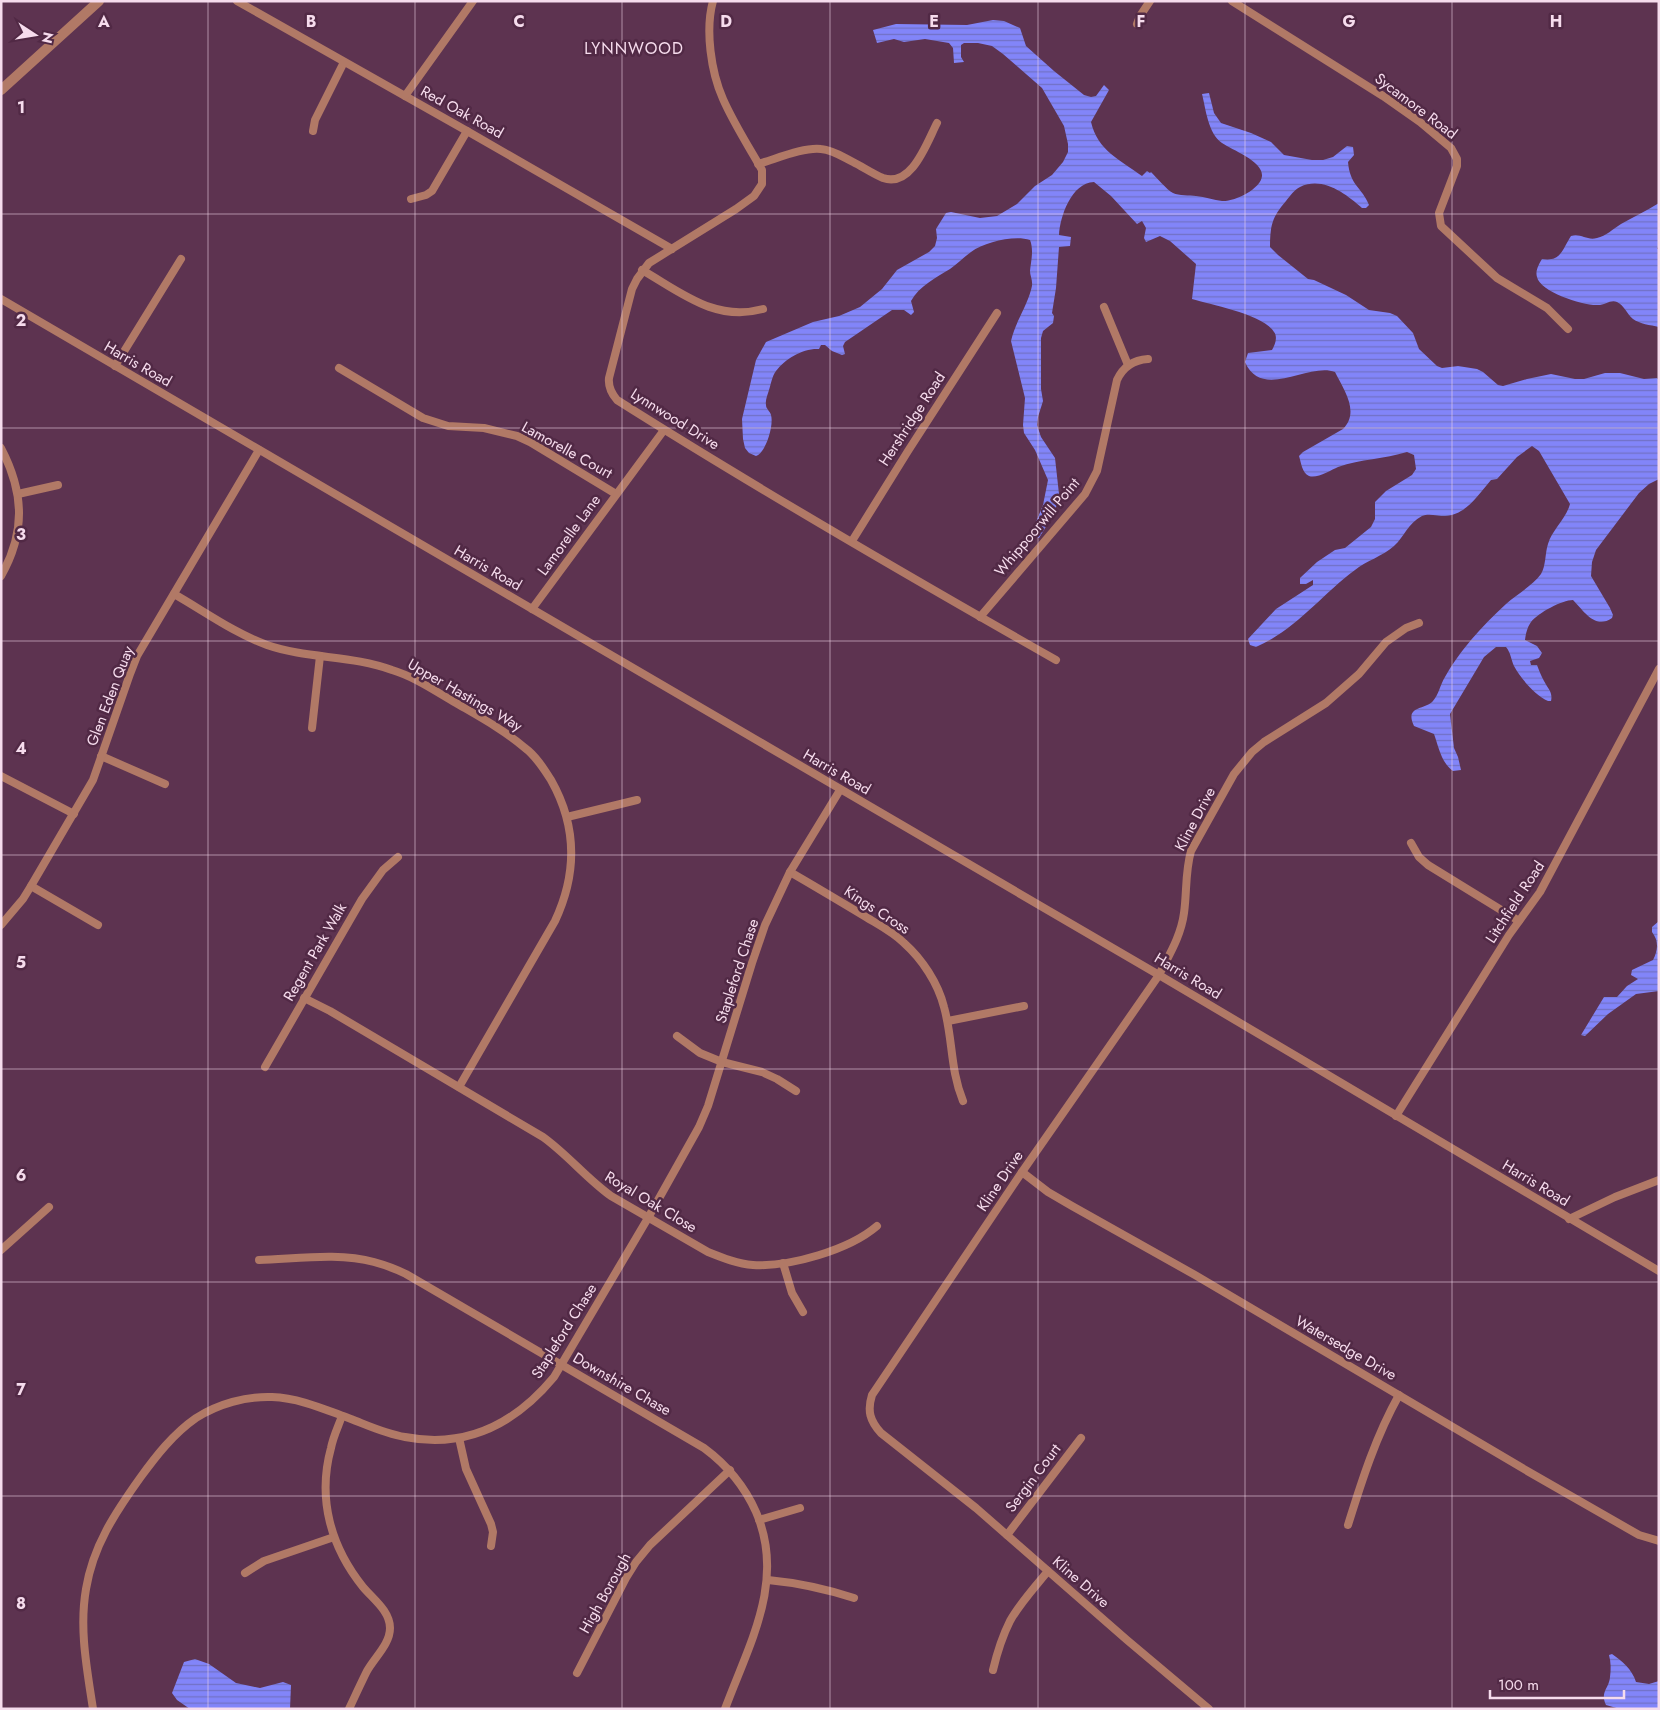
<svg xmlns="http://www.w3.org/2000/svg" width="1660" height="1710" viewBox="0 0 1660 1710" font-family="Jost,sans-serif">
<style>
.water{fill:url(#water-rules)}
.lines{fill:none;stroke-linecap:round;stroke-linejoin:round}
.minor{stroke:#b17966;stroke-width:8}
.tertiary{stroke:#b17966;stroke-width:10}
.grid{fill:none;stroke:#f6dced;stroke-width:1;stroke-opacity:0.55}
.labels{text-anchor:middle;stroke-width:5;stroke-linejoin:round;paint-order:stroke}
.street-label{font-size:15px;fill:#f6dced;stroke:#512945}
.neighbourhood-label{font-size:16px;letter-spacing:1px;fill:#f6dced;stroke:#512945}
.grid-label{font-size:16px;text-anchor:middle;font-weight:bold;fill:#f6dced;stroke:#512945;stroke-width:5;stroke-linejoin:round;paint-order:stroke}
</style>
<defs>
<pattern id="water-rules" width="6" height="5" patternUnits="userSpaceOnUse" patternTransform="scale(1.25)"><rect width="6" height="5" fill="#8285f9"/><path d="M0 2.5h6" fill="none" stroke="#7171c4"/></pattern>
</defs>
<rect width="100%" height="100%" fill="#5d3350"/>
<g class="water">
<path d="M993 20 1004 21 1020 28 1026 46 1054 71 1084 95 1091 97 1096 96 1104 85 1109 90 1091 122C1098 151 1119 159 1142 176L1147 171 1150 173 1151 172C1156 177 1167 190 1173 193 1179 196 1189 195 1196 196 1205 197 1214 200 1222 201 1234 202 1261 189 1262 176 1263 161 1232 150 1222 143 1208 133 1206 110 1202 94L1209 93 1214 113 1221 123 1251 133 1271 142 1284 155 1312 160H1323L1333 157 1347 146 1353 147 1354 155 1348 162C1350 186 1362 187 1369 205L1366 208H1362C1346 194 1323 176 1300 187 1294 190 1290 196 1286 201 1272 217 1270 226 1270 247L1278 255 1308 279 1314 280 1346 295 1369 310 1390 313 1397 316 1413 333 1419 349 1437 366 1442 368 1458 366 1477 369 1483 372 1498 385 1503 386 1527 379 1551 374 1575 379H1584L1605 373H1620L1644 379 1657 378 1659 380V479L1649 484 1639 493 1596 550 1592 562 1591 576 1610 608 1613 615 1612 618C1595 630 1584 611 1573 600 1562 600 1538 613 1531 622 1527 628 1526 633 1525 640L1537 646 1542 653 1539 658 1530 661 1531 665H1537C1539 670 1541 676 1544 681 1548 689 1553 692 1551 701H1548C1535 695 1521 679 1514 666 1511 660 1511 653 1506 647H1496L1484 657 1450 714 1454 748 1458 757 1461 770 1453 771C1441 762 1439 748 1434 734L1414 726C1404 705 1426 710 1433 701 1439 694 1440 685 1445 677 1452 664 1462 651 1471 640 1482 627 1494 615 1506 604 1517 594 1532 586 1541 574 1546 566 1545 553 1548 544 1552 530 1566 519 1570 504L1539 451 1532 446 1517 457 1497 479 1491 480C1478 495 1466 515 1445 516 1438 516 1428 513 1422 516 1408 523 1404 537 1394 546 1383 556 1366 561 1355 570 1320 596 1297 629 1256 647L1250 645 1248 639 1276 609 1313 585V580L1306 584H1300V578L1317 562 1335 550 1345 548 1371 527 1375 519V502L1386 491 1412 475 1416 469 1414 455 1407 452C1384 459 1361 459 1338 467 1331 470 1317 479 1309 476 1302 473 1301 462 1299 456L1303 452 1343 429C1360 412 1344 390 1335 372 1308 362 1262 401 1245 362L1248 353 1272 350C1275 345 1278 337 1274 332 1263 314 1211 305 1192 299L1196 264 1170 241 1160 236 1146 242 1144 238 1146 228 1142 221 1137 224 1111 196 1094 182C1071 183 1060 217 1059 235L1071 237 1070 246 1059 247 1056 288 1052 313 1054 316 1053 323 1043 331 1041 338V389L1043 401 1038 417 1037 425 1041 437 1055 458 1059 494 1055 512 1039 538 1033 536 1032 532 1043 505 1048 480 1035 450 1024 433 1023 425 1025 398 1011 341C1015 323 1026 308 1031 290 1034 281 1030 277 1030 271 1031 261 1034 250 1030 240 1014 235 985 242 971 252 964 257 957 264 950 269 937 277 919 286 911 301L914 312 911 315 904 310H892L845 342 843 346 845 354 842 355 832 351 825 345H821L819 349C803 348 785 359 776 371 772 376 771 384 769 390 768 394 765 400 766 405 766 409 770 411 771 415 774 425 766 453 756 456L749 453 745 448 743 439 742 419 756 360 766 342 813 322 839 316 860 307 882 289 897 270 929 252 935 246 937 238 936 229 946 213 951 212 980 218 997 216 1017 204 1035 186 1052 175 1063 162 1068 152V144L1064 126 1042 88 1003 54 992 46 978 43H964L961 45V57L964 62 954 63 953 48 949 43 925 39 904 42 894 39 877 43 873 30 896 24 967 25Z"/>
<path d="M1659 203V247L1657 248 1659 250V327C1650 325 1640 324 1633 319 1627 314 1624 305 1617 302 1611 299 1605 305 1598 305 1584 306 1540 292 1537 277 1535 271 1539 264 1542 259 1561 262 1562 250 1571 236 1581 233 1587 241 1597 238 1606 236 1613 229 1621 224 1633 217 1646 211 1659 203Z"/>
<path d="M1659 921V991L1636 994 1608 1014 1585 1036 1581 1035 1604 997H1617L1627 986 1638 979 1631 975 1632 970 1653 960C1658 950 1659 941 1652 932V927Z"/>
<path d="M1612 1654C1622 1661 1632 1669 1636 1682L1649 1684 1659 1681V1709H1620L1606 1705C1600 1691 1609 1689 1610 1677 1611 1670 1611 1662 1609 1655Z"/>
<path d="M195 1659 209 1664 236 1683 260 1688 283 1682 291 1685 290 1709H190L177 1700 172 1693 184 1662Z"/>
</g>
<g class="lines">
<g class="minor">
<path d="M237 1 467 131 672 249"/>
<path d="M713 1C705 30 711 72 723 99 734 124 749 147 762 170V184L754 196 736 209 649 263 637 279 632 289 609 378C608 387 611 393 617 400 761 491 908 576 1056 660"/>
<path d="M1232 1 1383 96 1420 122 1451 148 1457 159V166L1439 213 1441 226 1497 278 1547 308 1568 329"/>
<path d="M1137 24 1140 16 1150 1"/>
<path d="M405 96 473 1"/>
<path d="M313 131 315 120 344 62"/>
<path d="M758 164C776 159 803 147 821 149 833 150 843 157 853 162 863 167 873 174 883 178 912 188 927 142 937 123"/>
<path d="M411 199 426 195 432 191 467 131"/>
<path d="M642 270C682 293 715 322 763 309"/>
<path d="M1 299 1159 975 1659 1271"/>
<path d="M1104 307 1128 365"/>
<path d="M115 366 181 259"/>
<path d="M339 368 423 418 448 426 484 428 517 436 530 442 616 494"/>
<path d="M1 448C24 492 26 532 1 576"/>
<path d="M18 494 58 485"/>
<path d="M852 541 908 451 997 313"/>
<path d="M174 594C204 611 234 633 267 645 307 659 352 655 392 670 415 677 435 691 456 703 480 717 504 730 525 748 536 756 544 769 551 780 577 826 577 874 555 921L459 1087"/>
<path d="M532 609 664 430"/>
<path d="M980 617 1085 494 1097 471 1117 380C1123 367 1133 360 1148 359"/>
<path d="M312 728 320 656"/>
<path d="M101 756 165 784"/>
<path d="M1 776 74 814"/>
<path d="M567 817 637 800"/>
<path d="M1411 843 1419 857 1428 865 1519 921"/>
<path d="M790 872C816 887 841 902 866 917 879 925 893 932 904 943 922 959 938 983 944 1007 953 1039 950 1069 963 1101"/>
<path d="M31 886 98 925"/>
<path d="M1 925 23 899 31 886 93 780 130 674 137 656 259 450"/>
<path d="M304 998 330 1011 543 1137C568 1155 586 1178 611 1196L708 1252C723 1258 738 1264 753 1265 790 1267 849 1250 877 1226"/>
<path d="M948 1021 1024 1006"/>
<path d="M677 1036 700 1053 722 1062 762 1072 777 1079 796 1091"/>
<path d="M265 1067 362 899 383 870 398 857"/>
<path d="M1396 1116 1509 935 1540 892 1659 669"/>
<path d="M1022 1172 1048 1192 1072 1206 1195 1275 1529 1472 1639 1535 1659 1541"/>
<path d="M1569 1219 1615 1197 1659 1180"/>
<path d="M1 1250 49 1207"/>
<path d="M259 1260C295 1259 339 1252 374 1262 385 1265 396 1269 406 1274L704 1448C727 1465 744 1485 756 1512 786 1581 749 1644 725 1709"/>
<path d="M783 1263 792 1293 803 1312"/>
<path d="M342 1416C338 1427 333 1437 331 1448 317 1499 331 1547 363 1587 373 1599 390 1611 390 1628 390 1644 375 1657 367 1671 361 1683 355 1696 349 1709"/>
<path d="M459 1438 466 1469 491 1524 493 1532 491 1546"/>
<path d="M759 1520 800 1508"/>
<path d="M1348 1525C1362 1480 1376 1436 1399 1395"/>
<path d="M1007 1535 1081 1438"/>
<path d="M245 1573 264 1561 334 1537"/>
<path d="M768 1580C800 1583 823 1588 854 1598"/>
<path d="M993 1670C997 1653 1002 1637 1010 1621 1020 1603 1035 1587 1048 1571"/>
<path d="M577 1673 626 1578 636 1562 650 1545 730 1470"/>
<path d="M93 1709C87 1669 79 1629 86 1589 93 1546 115 1513 140 1478 156 1456 173 1434 196 1418 218 1404 246 1396 272 1397 300 1398 326 1410 351 1419 369 1426 386 1434 405 1437 467 1449 515 1424 554 1377L648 1218 699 1127 708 1106 752 963 765 925 790 872 840 790"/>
<path d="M1209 1709 1127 1640 976 1508 881 1433C870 1421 867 1411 872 1395L1022 1172 1159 975C1169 955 1181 936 1184 913 1187 892 1185 872 1191 851L1234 774 1252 752 1264 742 1326 703 1359 674 1386 642 1406 628 1419 623"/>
</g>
<path class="tertiary" d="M1 90 99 1"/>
</g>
<path class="grid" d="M208 1V1709M415 1V1709M622 1V1709M830 1V1709M1038 1V1709M1245 1V1709M1452 1V1709M1 214H1659M1 428H1659M1 641H1659M1 855H1659M1 1069H1659M1 1282H1659M1 1496H1659"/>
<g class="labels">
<g class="street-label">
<text transform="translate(1416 106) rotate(37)" y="5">Sycamore Road</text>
<text transform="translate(462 112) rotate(29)" y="5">Red Oak Road</text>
<text transform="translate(138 364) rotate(30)" y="5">Harris Road</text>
<text transform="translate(675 419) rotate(32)" y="5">Lynnwood Drive</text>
<text transform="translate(912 419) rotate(-57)" y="5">Hershridge Road</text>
<text transform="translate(567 450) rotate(29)" y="5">Lamorelle Court</text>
<text transform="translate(1037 527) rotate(-50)" y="5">Whippoorwill Point</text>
<text transform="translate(569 535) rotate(-54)" y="5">Lamorelle Lane</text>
<text transform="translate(488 568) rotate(30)" y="5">Harris Road</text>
<text transform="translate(465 695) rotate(30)" y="5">Upper Hastings Way</text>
<text transform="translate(110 696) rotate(-69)" y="5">Glen Eden Quay</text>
<text transform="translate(837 772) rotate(30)" y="5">Harris Road</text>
<text transform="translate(1195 819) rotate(-62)" y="5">Kline Drive</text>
<text transform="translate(1515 902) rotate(-57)" y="5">Litchfield Road</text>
<text transform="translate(877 910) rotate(33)" y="5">Kings Cross</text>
<text transform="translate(315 952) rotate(-60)" y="5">Regent Park Walk</text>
<text transform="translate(737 971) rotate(-72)" y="5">Stapleford Chase</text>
<text transform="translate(1188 976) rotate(31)" y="5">Harris Road</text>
<text transform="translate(1000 1181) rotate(-56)" y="5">Kline Drive</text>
<text transform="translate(1536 1183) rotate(31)" y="5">Harris Road</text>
<text transform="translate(651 1202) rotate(31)" y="5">Royal Oak Close</text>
<text transform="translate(564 1331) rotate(-58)" y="5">Stapleford Chase</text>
<text transform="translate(1346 1348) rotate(30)" y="5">Watersedge Drive</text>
<text transform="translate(622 1384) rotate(30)" y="5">Downshire Chase</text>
<text transform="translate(1033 1478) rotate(-53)" y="5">Sergin Court</text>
<text transform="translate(1081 1582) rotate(41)" y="5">Kline Drive</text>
<text transform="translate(605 1593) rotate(-61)" y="5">High Borough</text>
</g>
<g class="neighbourhood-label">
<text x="634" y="54">LYNNWOOD</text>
</g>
</g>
<g class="grid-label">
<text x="104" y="27">A</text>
<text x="311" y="27">B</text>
<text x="519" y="27">C</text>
<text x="726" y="27">D</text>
<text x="934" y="27">E</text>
<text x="1141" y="27">F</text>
<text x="1349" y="27">G</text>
<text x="1556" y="27">H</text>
<text x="21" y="113">1</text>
<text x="21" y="326">2</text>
<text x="21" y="540">3</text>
<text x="21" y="754">4</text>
<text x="21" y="968">5</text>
<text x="21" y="1181">6</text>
<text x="21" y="1395">7</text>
<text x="21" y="1609">8</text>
</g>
<rect width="1660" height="1710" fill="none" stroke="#f6dced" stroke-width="5"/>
<g transform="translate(35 35) rotate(102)" stroke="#512945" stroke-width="4" paint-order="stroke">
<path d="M0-4L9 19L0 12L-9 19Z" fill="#f6dced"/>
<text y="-8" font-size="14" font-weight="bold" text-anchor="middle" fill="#f6dced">N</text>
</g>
<path d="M1490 1690v8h134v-8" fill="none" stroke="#f6dced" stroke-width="2.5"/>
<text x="1498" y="1690" font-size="15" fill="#f6dced" stroke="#512945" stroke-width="4" paint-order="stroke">100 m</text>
</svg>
